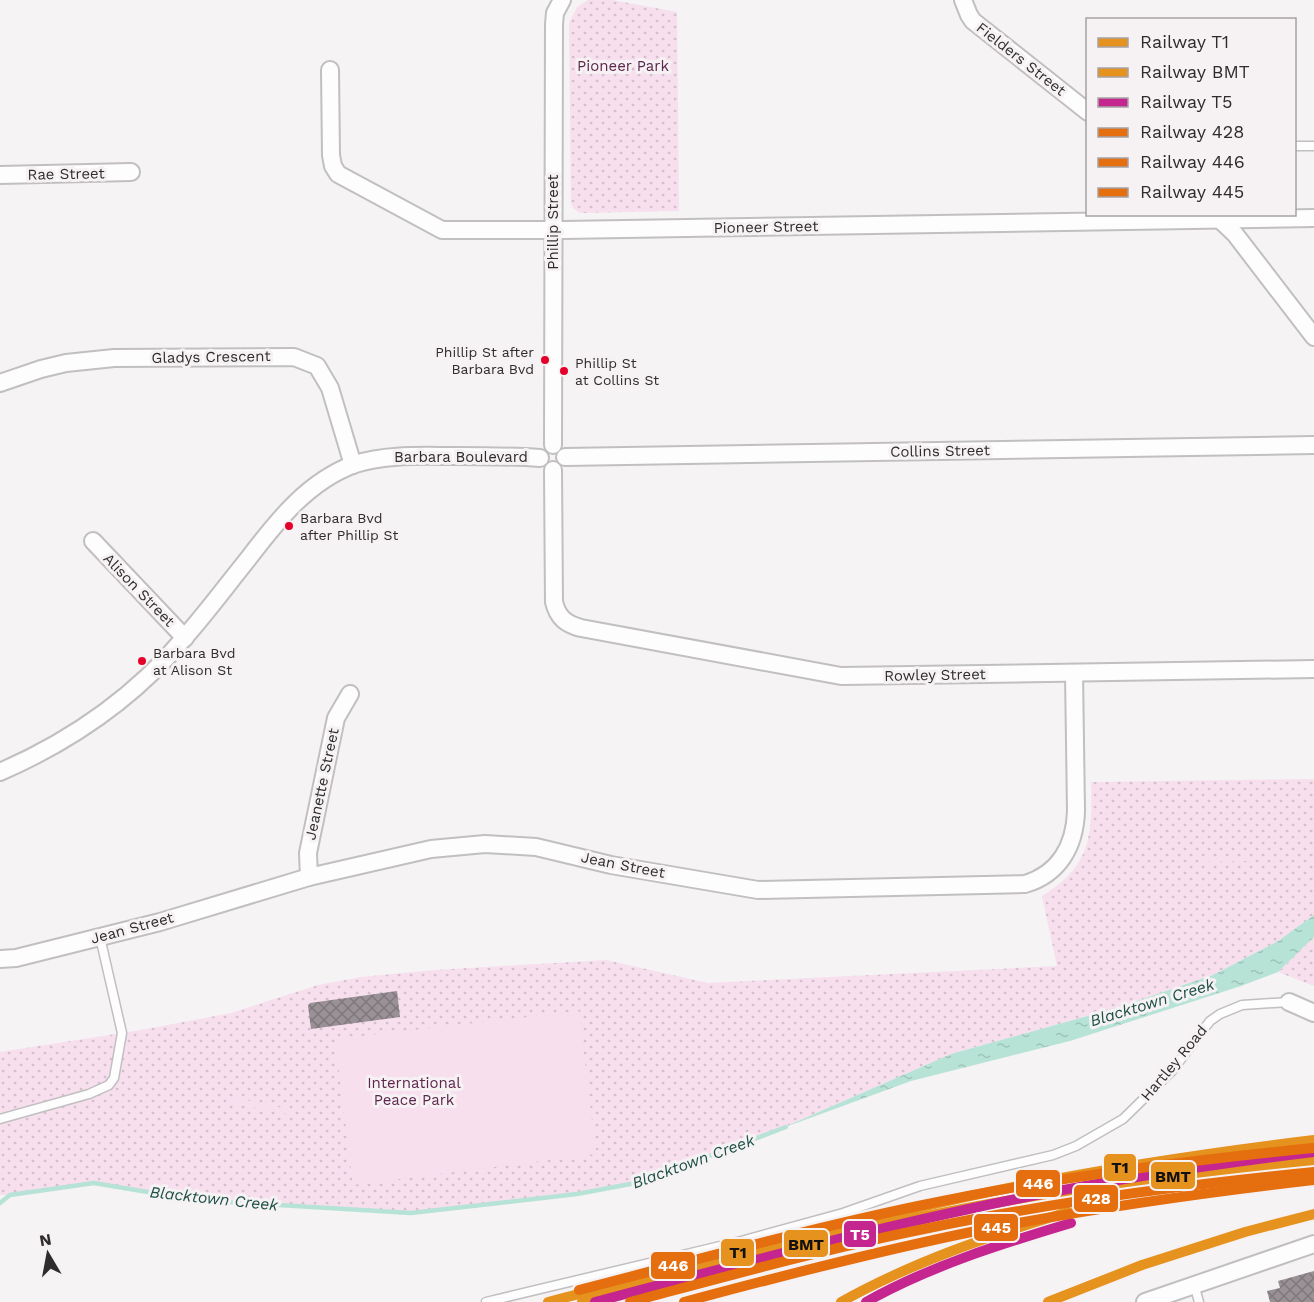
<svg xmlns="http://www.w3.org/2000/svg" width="1314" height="1302" viewBox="0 0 1314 1302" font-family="'Work Sans',sans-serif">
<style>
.park{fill:url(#park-dots)}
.garden{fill:#f7dfee}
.water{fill:url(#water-ripples)}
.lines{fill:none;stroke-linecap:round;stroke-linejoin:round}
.stream{stroke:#b7e3d7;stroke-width:4.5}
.building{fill:url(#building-cross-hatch)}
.service-casing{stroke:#c1bfc0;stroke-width:11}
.minor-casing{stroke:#c1bfc0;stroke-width:20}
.service{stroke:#fefdfd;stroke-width:8}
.minor{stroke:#fefdfd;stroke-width:16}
.rail-1-casing{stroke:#f6f2f4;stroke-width:15}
.rail-2-casing{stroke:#f6f2f4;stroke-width:15}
.rail-3-casing{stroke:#f6f2f4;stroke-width:15}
.rail-4-casing{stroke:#f6f2f4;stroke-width:15}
.rail-5-casing{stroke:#f6f2f4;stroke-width:15}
.rail-6-casing{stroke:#f6f2f4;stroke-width:15}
.rail-1{stroke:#e5921e;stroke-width:10}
.rail-2{stroke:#e5921e;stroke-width:10}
.rail-3{stroke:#c4258f;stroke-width:10}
.rail-4{stroke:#e56e0f;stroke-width:10}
.rail-5{stroke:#e56e0f;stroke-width:10}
.rail-6{stroke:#e56e0f;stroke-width:10}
.bus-dot{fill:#e4002b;stroke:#f6f2f4;stroke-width:2}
.labels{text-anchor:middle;stroke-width:6;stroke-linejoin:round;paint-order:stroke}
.bus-label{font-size:14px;fill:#2e2c2d;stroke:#f6f2f4;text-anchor:start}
.street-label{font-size:15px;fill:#2e2c2d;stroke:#f6f2f4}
.park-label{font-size:15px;fill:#5e254d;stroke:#f6f2f4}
.water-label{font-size:16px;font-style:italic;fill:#1c5045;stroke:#f6f2f4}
.line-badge{stroke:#f6f2f4;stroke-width:2}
.badge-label{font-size:16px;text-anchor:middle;font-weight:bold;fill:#fff}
.pale-badge-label{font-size:16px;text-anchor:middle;font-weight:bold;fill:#111}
</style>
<defs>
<pattern id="park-dots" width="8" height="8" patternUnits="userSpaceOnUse" patternTransform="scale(1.5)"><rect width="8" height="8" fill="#f7dfee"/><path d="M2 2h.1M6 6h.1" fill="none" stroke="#d4c0cc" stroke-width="1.8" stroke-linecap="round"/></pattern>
<pattern id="water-ripples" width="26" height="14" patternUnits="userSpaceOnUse" patternTransform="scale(1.5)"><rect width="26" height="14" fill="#b7e3d7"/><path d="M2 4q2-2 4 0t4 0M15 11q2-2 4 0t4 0" fill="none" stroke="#9ec3b9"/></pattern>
<pattern id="building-cross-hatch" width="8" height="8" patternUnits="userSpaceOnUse" patternTransform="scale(1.5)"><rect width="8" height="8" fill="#9a9196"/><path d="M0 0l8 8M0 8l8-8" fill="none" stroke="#7e777b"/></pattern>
</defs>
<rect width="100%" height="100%" fill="#f5f3f4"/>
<g class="park">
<path d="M588 0H612L677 12 679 211 580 213 574 209 571 204 569 23 577 7Z"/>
<path d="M1314 779V915L1278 941 1213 975 1116 1008 951 1054 780 1129 641 1182 577 1194 411 1213 195 1200 94 1183 10 1195H0V1052L141 1030 231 1013 318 985 361 977 435 970 606 960 708 983 1057 966 1042 896C1092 865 1092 836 1091 782Z"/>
<path d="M1314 937V986L1278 972Z"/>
</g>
<g class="garden">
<path d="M1200 858H1248V861L1201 862Z"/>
<path d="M579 1011 596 1154 353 1185 335 1039Z"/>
<path d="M227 1096 288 1109 287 1114 226 1102Z"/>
</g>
<path class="water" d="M1314 915V937L1278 972 1241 986 1070 1041 911 1081 780 1129 951 1054 1116 1008 1213 975 1278 941Z"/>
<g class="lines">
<path class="stream" d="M0 1203 10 1195 94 1183 195 1200 411 1213 577 1194 641 1182 786 1127"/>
</g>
<g class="building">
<path d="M397 991 400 1017 311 1029 308 1006 310 1003Z"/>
<path d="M1314 1271V1302H1270L1267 1291 1280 1288 1278 1281Z"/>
</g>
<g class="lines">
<defs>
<g id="service">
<path d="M1294 146H1314"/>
<path d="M0 1119 89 1094 109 1085 114 1078 122 1033 100 937"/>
<path d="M1194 1284 1199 1302"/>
<path d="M486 1302 741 1241 843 1213 920 1186 1053 1155 1076 1146 1123 1119 1172 1071 1210 1021 1220 1014 1242 1005 1289 1002"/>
</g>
<g id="minor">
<path d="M963 0 969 15 973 21 1088 112"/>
<path d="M330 70 331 155 333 166 338 174 442 230H563L1314 218"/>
<path d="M0 175 131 172"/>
<path d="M1216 216 1235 234 1314 337"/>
<path d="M0 383 41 369 66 363 114 358 294 357 317 366 330 388 353 465"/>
<path d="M553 445 554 24 555 13 562 0"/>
<path d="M565 457 1314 445"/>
<path d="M553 470 554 602C558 618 566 624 581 628L841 676 1314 669"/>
<path d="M93 541 185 638"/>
<path d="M0 772C71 741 135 697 185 637 207 612 227 585 248 559 277 521 308 481 355 464 387 454 421 456 454 456 483 456 511 456 540 458"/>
<path d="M309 877 308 853 336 718 350 694"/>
<path d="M0 959 16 958 160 922 309 877 431 849 485 844 536 847 611 865 758 890 1025 884C1059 874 1075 846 1076 811L1074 673"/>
<path d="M1289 1002 1314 1013"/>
<path d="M1145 1302 1314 1244"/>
</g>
</defs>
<use href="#service" class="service-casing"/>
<use href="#minor" class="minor-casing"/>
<use href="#service" class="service"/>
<use href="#minor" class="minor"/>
<defs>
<g id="rail-1">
<path d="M548 1302C687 1266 825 1228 965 1197 1081 1172 1197 1154 1314 1140"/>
<path d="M841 1302C913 1262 989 1236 1068 1212"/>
<path d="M1048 1302 1142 1265 1245 1232 1314 1214"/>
</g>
<path id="rail-2" d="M582 1302C695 1273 808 1241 922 1217 1052 1190 1183 1173 1314 1160"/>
<g id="rail-3">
<path d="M595 1302C720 1269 844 1236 969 1209 1083 1184 1198 1166 1314 1152"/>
<path d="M866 1302C930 1266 1001 1244 1071 1223"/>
</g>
<path id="rail-4" d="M630 1302C728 1276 825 1249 924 1229 1053 1202 1183 1185 1314 1172"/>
<path id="rail-5" d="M579 1290C692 1261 804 1230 918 1206 1048 1178 1181 1161 1313 1148"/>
<path id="rail-6" d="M684 1302C781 1276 878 1251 976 1231 1088 1209 1201 1193 1314 1180"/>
</defs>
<use href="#rail-1" class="rail-1-casing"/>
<use href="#rail-2" class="rail-2-casing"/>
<use href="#rail-3" class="rail-3-casing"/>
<use href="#rail-4" class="rail-4-casing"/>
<use href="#rail-5" class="rail-5-casing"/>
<use href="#rail-6" class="rail-6-casing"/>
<use href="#rail-1" class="rail-1"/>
<use href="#rail-2" class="rail-2"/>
<use href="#rail-3" class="rail-3"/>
<use href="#rail-4" class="rail-4"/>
<use href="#rail-5" class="rail-5"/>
<use href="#rail-6" class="rail-6"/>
</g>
<g class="bus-dot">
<circle cx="545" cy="360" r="5"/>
<circle cx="564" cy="371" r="5"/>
<circle cx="289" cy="526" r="5"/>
<circle cx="142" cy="661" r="5"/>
</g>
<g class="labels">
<g class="bus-label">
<text x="534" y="357" text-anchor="end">Phillip St after<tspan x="534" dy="17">Barbara Bvd</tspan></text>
<text x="575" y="368">Phillip St<tspan x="575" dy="17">at Collins St</tspan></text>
<text x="300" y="523">Barbara Bvd<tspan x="300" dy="17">after Phillip St</tspan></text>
<text x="153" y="658">Barbara Bvd<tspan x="153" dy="17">at Alison St</tspan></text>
</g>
<g class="street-label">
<text transform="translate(1021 59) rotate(38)" y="5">Fielders Street</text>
<text transform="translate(66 174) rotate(-1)" y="5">Rae Street</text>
<text transform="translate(553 222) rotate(-90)" y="5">Phillip Street</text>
<text transform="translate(766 227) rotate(-1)" y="5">Pioneer Street</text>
<text transform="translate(211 357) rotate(-1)" y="5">Gladys Crescent</text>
<text transform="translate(940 451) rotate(-1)" y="5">Collins Street</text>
<text x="461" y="462">Barbara Boulevard</text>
<text transform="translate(139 590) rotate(46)" y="5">Alison Street</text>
<text transform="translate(935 675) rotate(-1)" y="5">Rowley Street</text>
<text transform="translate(322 784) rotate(-78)" y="5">Jeanette Street</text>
<text transform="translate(623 865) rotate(11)" y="5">Jean Street</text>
<text transform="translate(132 928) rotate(-15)" y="5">Jean Street</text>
<text transform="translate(1174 1063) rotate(-50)" y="5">Hartley Road</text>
</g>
<g class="park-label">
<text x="623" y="71">Pioneer Park</text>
<text x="414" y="1088">International<tspan x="414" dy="17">Peace Park</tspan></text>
</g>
<g class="water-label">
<text transform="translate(1152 1002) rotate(-17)" y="6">Blacktown Creek</text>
<text transform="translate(693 1161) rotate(-20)" y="6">Blacktown Creek</text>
<text transform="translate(214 1198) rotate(6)" y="6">Blacktown Creek</text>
</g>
</g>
<g class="line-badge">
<rect x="1103" y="1153" width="34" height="29" rx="6" fill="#e5921e"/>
<rect x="1150" y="1161" width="46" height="29" rx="6" fill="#e5921e"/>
<rect x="1015" y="1169" width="46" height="29" rx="6" fill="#e56e0f"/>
<rect x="1073" y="1184" width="46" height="29" rx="6" fill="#e56e0f"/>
<rect x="973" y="1213" width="46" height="29" rx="6" fill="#e56e0f"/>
<rect x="843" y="1220" width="34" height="28" rx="6" fill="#c4258f"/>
<rect x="783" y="1229" width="46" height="29" rx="6" fill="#e5921e"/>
<rect x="720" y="1238" width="35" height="29" rx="6" fill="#e5921e"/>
<rect x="650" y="1251" width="46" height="29" rx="6" fill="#e56e0f"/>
</g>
<g class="badge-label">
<text x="1038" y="1189">446</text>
<text x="1096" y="1204">428</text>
<text x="996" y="1233">445</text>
<text x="860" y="1240">T5</text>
<text x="673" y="1271">446</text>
</g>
<g class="pale-badge-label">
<text x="1120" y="1173">T1</text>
<text x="1173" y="1182">BMT</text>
<text x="806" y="1250">BMT</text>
<text x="738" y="1258">T1</text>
</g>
<rect x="1086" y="18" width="210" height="198" fill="#f6f2f4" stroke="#a6a3a4" stroke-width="1.5"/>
<rect x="1098" y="38" width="30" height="9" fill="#e5921e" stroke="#a6a3a4" stroke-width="1.5"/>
<text x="1140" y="48" font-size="18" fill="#2e2c2d">Railway T1</text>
<rect x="1098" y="68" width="30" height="9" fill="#e5921e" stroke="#a6a3a4" stroke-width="1.5"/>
<text x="1140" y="78" font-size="18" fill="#2e2c2d">Railway BMT</text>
<rect x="1098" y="98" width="30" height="9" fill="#c4258f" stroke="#a6a3a4" stroke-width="1.5"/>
<text x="1140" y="108" font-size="18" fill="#2e2c2d">Railway T5</text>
<rect x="1098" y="128" width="30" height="9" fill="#e56e0f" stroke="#a6a3a4" stroke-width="1.5"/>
<text x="1140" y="138" font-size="18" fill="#2e2c2d">Railway 428</text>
<rect x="1098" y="158" width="30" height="9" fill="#e56e0f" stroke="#a6a3a4" stroke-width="1.5"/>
<text x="1140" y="168" font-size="18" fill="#2e2c2d">Railway 446</text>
<rect x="1098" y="188" width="30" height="9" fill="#e56e0f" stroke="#a6a3a4" stroke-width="1.5"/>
<text x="1140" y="198" font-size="18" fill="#2e2c2d">Railway 445</text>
<g transform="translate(48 1254) rotate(350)" stroke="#f6f2f4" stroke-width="4.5" paint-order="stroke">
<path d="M0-4.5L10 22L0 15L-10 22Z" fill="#2e2c2d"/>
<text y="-9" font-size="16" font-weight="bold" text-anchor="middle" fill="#2e2c2d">N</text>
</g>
</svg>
